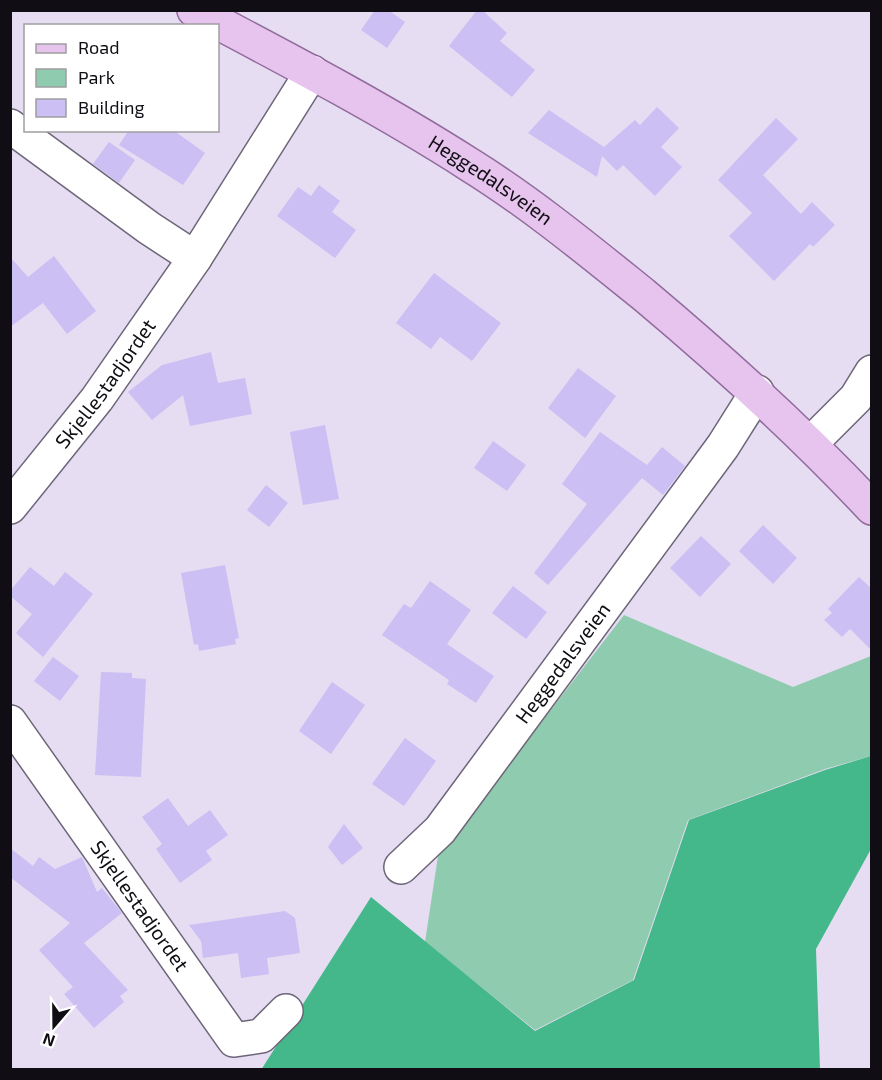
<svg xmlns="http://www.w3.org/2000/svg" width="882" height="1080" viewBox="0 0 882 1080" font-family="'Exo 2',sans-serif">
<style>
.green{fill:#8fcbaf}
.forest{fill:#45b88b}
.building{fill:#cbbff3}
.lines{fill:none;stroke-linecap:round;stroke-linejoin:round}
.minor-casing{stroke:#6d6578;stroke-width:36}
.major-casing{stroke:#916b9b;stroke-width:36}
.minor{stroke:#fff;stroke-width:33}
.major{stroke:#e6c4ee;stroke-width:33}
.labels{text-anchor:middle;stroke-width:6;stroke-linejoin:round;paint-order:stroke}
.street-label{font-size:20px;fill:#100d14;stroke:#fff}
</style>
<rect width="100%" height="100%" fill="#e6ddf3"/>
<path class="green" d="M624 615 793 687 871 656V756L825 769 688 820 633 980 535 1030 425 942 438 856Z"/>
<path class="forest" d="M871 756V849L816 949 820 1069 261 1070 371 897 535 1031 634 980 689 820 825 770Z"/>
<g class="building">
<path d="M375 10H388L405 22 387 48 361 30Z"/>
<path d="M477 10H482L507 33 500 41 535 70 512 97 449 46Z"/>
<path d="M657 107 679 128 661 147 682 167 655 196 623 165 617 171 602 156 597 177 528 133 549 110 604 147 635 120 640 125Z"/>
<path d="M776 118 798 139 763 175 801 214 812 202 835 225 813 247 810 244 774 281 729 236 752 213 718 180Z"/>
<path d="M129 130H173L205 153 183 185 119 145Z"/>
<path d="M109 142 135 160 119 183 93 164Z"/>
<path d="M319 185 340 201 332 212 356 230 335 258 277 216 298 187 311 196Z"/>
<path d="M54 256 96 311 67 334 43 303 10 327V257L28 277Z"/>
<path d="M434 273 501 323 472 361 440 337 431 349 396 323Z"/>
<path d="M211 352 218 383 245 378 252 414 190 426 183 395 152 420 128 392 162 365Z"/>
<path d="M578 368 616 396 585 438 548 408Z"/>
<path d="M325 425 339 499 303 505 290 432Z"/>
<path d="M600 432 647 465 662 447 685 466 663 495 642 478 548 585 534 573 587 504 562 484Z"/>
<path d="M493 441 526 465 507 491 474 468Z"/>
<path d="M266 485 288 503 269 527 247 510Z"/>
<path d="M763 525 797 558 773 584 739 551Z"/>
<path d="M701 536 731 564 700 597 670 568Z"/>
<path d="M225 565 239 638 235 639 236 644 199 651 198 644 194 645 181 573Z"/>
<path d="M30 567 54 586 65 572 93 594 43 657 16 633 32 614 10 596V591Z"/>
<path d="M859 577 872 589V651L850 629 842 637 824 620 832 613 828 609Z"/>
<path d="M430 581 471 610 447 644 494 676 476 703 447 684 449 680 382 635 404 604 411 608Z"/>
<path d="M513 586 547 612 526 639 492 613Z"/>
<path d="M53 657 79 676 60 701 34 681Z"/>
<path d="M101 672 132 673V678L146 679 141 777 95 775Z"/>
<path d="M332 682 365 705 331 754 299 731Z"/>
<path d="M405 738 436 761 404 806 372 784Z"/>
<path d="M168 798 188 826 210 810 228 835 206 851 212 860 180 883 156 849 162 844 142 817Z"/>
<path d="M344 824 363 848 342 865 328 847Z"/>
<path d="M10 848 33 866 39 857 55 869 82 857 97 892 102 888 122 913 84 943 128 990 120 996 124 1002 94 1028 64 994 73 987 39 950 70 923 10 877Z"/>
<path d="M285 911 295 918 300 953 267 958 269 974 241 978 238 953 203 958 201 941 189 925Z"/>
</g>
<g class="lines">
<defs>
<g id="minor">
<path d="M10 126 149 228 195 258"/>
<path d="M811 443 856 398 872 372"/>
<path id="s1" d="M10 507 97 399 195 258 312 72"/>
<path id="s2" d="M10 722 234 1040 261 1036 286 1011"/>
<path id="s3" d="M401 867 440 830 723 446 757 392"/>
</g>
<g id="major">
<path id="s4" d="M194 10C287 59 381 108 470 165 531 203 588 250 644 295 725 363 800 431 872 508"/>
</g>
</defs>
<use href="#minor" class="minor-casing"/>
<use href="#major" class="major-casing"/>
<use href="#minor" class="minor"/>
<use href="#major" class="major"/>
</g>
<g class="labels">
<g class="street-label">
<text dy="7" stroke="none"><textPath href="#s4" startOffset="342">Heggedalsveien</textPath></text>
<text dy="7" stroke="none"><textPath href="#s1" startOffset="156">Skjellestadjordet</textPath></text>
<text dy="7" stroke="none"><textPath href="#s3" startOffset="261">Heggedalsveien</textPath></text>
<text dy="7" stroke="none"><textPath href="#s2" startOffset="225">Skjellestadjordet</textPath></text>
</g>
</g>
<rect width="882" height="1080" fill="none" stroke="#100d14" stroke-width="24"/>
<rect x="24" y="24" width="195" height="108" fill="#ffffff" stroke="#9f9ea1" stroke-width="1.5"/>
<rect x="36" y="44" width="30" height="9" fill="#e6c4ee" stroke="#9f9ea1" stroke-width="1.5"/>
<text x="78" y="54" font-size="18" fill="#100d14">Road</text>
<rect x="36" y="69" width="30" height="18" fill="#8fcbaf" stroke="#9f9ea1" stroke-width="1.5"/>
<text x="78" y="84" font-size="18" fill="#100d14">Park</text>
<rect x="36" y="99" width="30" height="18" fill="#cbbff3" stroke="#9f9ea1" stroke-width="1.5"/>
<text x="78" y="114" font-size="18" fill="#100d14">Building</text>
<g transform="translate(54 1026) rotate(200)" stroke="#ffffff" stroke-width="4.5" paint-order="stroke">
<path d="M0-4.5L10 22L0 15L-10 22Z" fill="#100d14"/>
<text y="-9" font-size="16" font-weight="bold" text-anchor="middle" fill="#100d14">N</text>
</g>
</svg>
